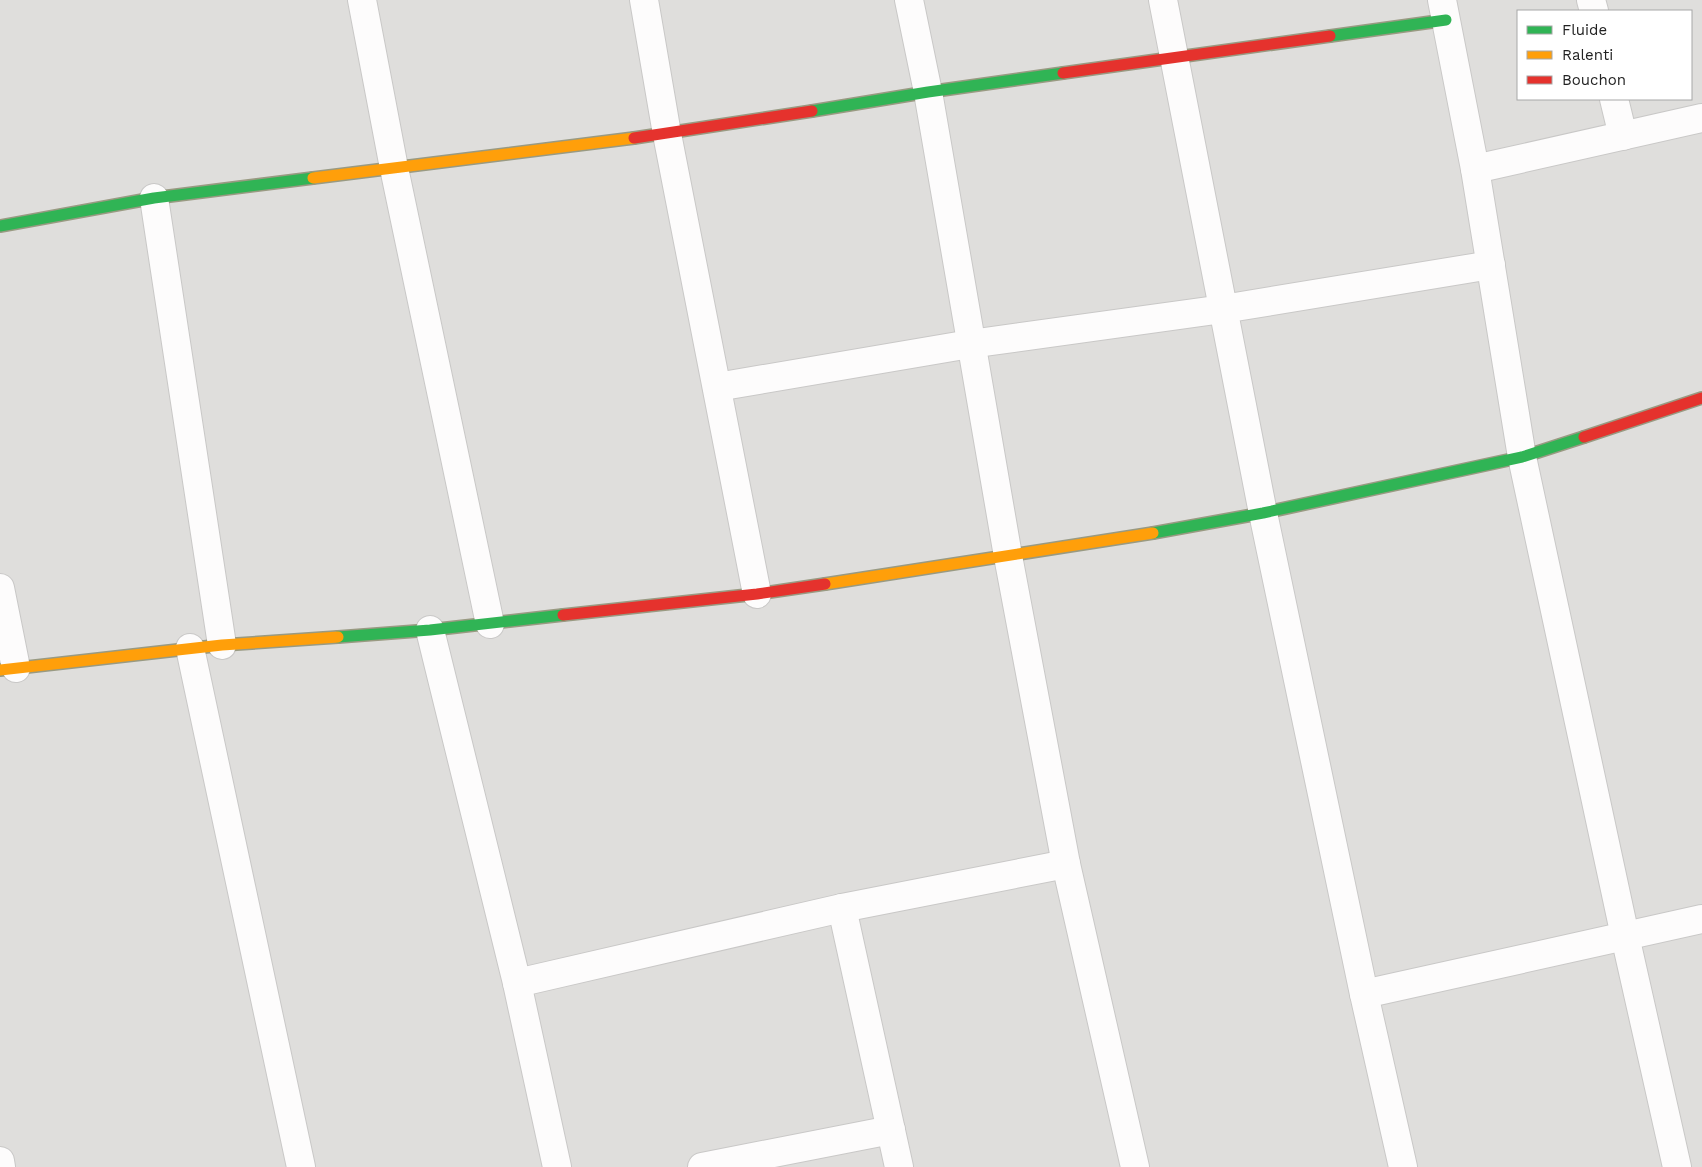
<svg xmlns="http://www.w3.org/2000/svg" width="1702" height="1167" viewBox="0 0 1702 1167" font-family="'Work Sans',sans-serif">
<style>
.residential{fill:#dfdedc;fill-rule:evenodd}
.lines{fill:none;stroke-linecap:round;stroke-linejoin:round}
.street-casing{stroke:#c9c8c7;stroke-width:30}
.fast-casing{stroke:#999a82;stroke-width:14}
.slow-casing{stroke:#999a82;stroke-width:14}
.jam-casing{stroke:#999a82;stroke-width:14}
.street{stroke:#fdfcfc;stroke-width:28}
.fast{stroke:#30b455;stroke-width:11}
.slow{stroke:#ff9f0a;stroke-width:11}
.jam{stroke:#e5322d;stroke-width:11}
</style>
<rect width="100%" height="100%" fill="#f0eeeb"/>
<path class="residential" d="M0 0H1702V1167H0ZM1518 11H1691V99H1518Z"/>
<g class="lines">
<defs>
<g id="street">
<path d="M362 0 394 168 490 624"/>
<path d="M644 0 667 134 757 594"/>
<path d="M909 0 928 92 1008 556 1066 864 1135 1167"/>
<path d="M1163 0 1263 513 1364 994 1403 1167"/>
<path d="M1442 0 1475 169 1522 457 1625 936 1677 1167"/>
<path d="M1591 0 1594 11"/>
<path d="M1614 99 1623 136"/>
<path d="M1475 169 1702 118"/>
<path d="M154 198 222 645"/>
<path d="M717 387 970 344 1223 309 1491 265"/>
<path d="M0 588 16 668"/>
<path d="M430 630 517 983 557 1167"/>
<path d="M190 648 301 1167"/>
<path d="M842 908 899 1167"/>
<path d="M517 983 842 908 1066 864"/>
<path d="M1364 994 1702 919"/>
<path d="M0 1161 1 1167"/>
<path d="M702 1167 891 1130"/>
</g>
<g id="fast">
<path d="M1330 36 1446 20"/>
<path d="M812 111 928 92 1063 73"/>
<path d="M0 226 154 198 313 178"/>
<path d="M1153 533 1263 513 1522 457 1584 437"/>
<path d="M338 637 430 630 563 615"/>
</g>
<g id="slow">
<path d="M313 178 634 138"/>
<path d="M825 584 1153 533"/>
<path d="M0 670 222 645 338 637"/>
</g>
<g id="jam">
<path d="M1063 73 1330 36"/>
<path d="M634 138 812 111"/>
<path d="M1584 437 1702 398"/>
<path d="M563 615 757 594 825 584"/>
</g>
</defs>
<use href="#street" class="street-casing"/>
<use href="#fast" class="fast-casing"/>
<use href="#slow" class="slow-casing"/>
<use href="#jam" class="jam-casing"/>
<use href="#street" class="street"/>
<use href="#fast" class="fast"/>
<use href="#slow" class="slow"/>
<use href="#jam" class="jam"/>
</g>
<rect x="1517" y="10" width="175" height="90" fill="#ffffff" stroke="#a7a7a7"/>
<rect x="1527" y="26" width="25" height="8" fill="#30b455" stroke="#a7a7a7"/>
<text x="1562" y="35" font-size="15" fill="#222222">Fluide</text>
<rect x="1527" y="51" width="25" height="8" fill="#ff9f0a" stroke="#a7a7a7"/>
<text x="1562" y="60" font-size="15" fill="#222222">Ralenti</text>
<rect x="1527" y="76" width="25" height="8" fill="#e5322d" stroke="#a7a7a7"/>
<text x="1562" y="85" font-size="15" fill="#222222">Bouchon</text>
</svg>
